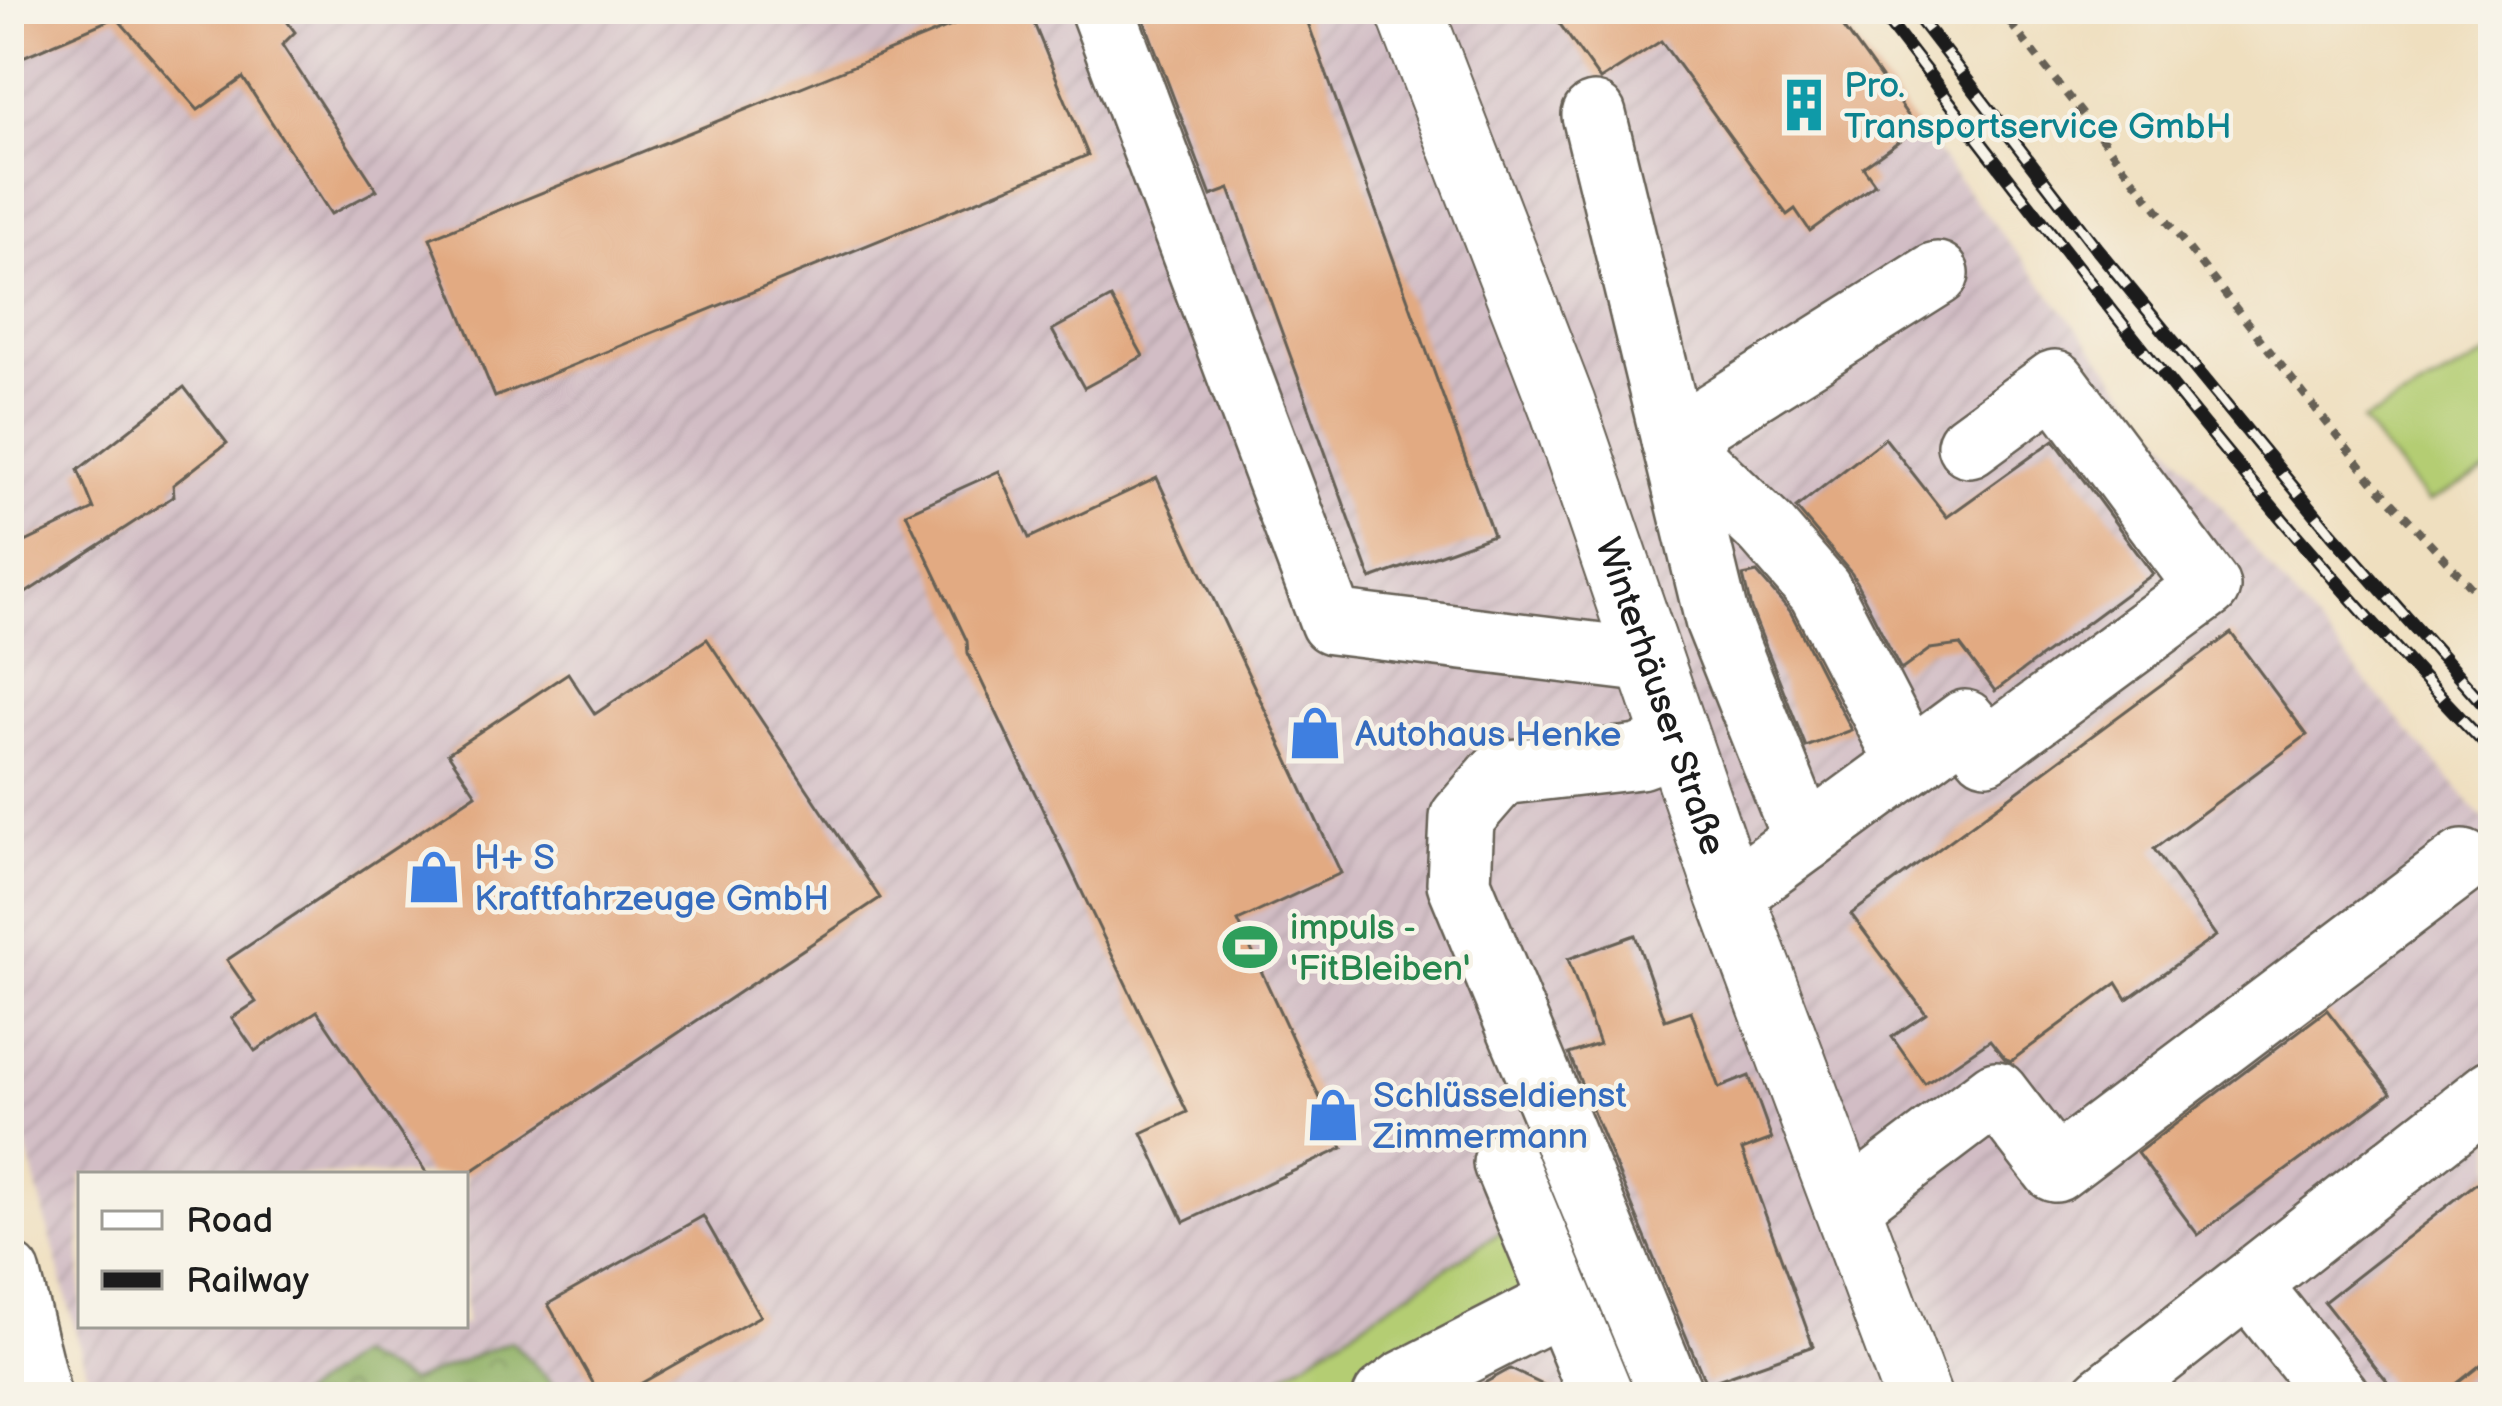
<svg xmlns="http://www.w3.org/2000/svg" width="2502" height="1406" viewBox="0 0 2502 1406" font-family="'Balsamiq Sans',sans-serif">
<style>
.industrial{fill:url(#industrial-furrows);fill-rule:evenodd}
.grass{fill:#b4cd73;stroke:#687448;stroke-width:3}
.forest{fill:url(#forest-crowns);stroke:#566640;stroke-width:3}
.building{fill:#e2aa82}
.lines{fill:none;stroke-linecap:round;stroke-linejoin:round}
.minor-casing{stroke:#666055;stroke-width:68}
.major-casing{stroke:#666055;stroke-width:70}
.path{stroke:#666055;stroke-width:8;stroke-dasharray:9 9;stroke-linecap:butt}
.minor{stroke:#fff;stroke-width:63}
.major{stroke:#fff;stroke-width:66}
.rail-casing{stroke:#1c1c1c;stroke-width:14}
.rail{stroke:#f7f3e8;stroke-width:9;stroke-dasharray:27;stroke-linecap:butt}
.labels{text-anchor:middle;stroke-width:9;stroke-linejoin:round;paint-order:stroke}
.culture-label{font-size:36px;fill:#0d838f;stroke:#f7f3e8;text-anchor:start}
.street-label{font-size:36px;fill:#1c1c1c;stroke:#f7f3e8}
.shop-label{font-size:36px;fill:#366cbe;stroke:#f7f3e8;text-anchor:start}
.leisure-label{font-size:36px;fill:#27864d;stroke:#f7f3e8;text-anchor:start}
</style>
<defs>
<pattern id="industrial-furrows" width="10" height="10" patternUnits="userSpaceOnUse" patternTransform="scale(3)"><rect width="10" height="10" fill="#d2bdc5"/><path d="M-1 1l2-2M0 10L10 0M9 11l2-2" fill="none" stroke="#b4a2a9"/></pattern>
<pattern id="forest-crowns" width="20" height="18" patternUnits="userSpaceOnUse" patternTransform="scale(3)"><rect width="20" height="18" fill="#8fb065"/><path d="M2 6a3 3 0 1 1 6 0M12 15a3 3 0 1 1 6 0" fill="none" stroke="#748e52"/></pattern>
</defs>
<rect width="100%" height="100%" fill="#f7f3e8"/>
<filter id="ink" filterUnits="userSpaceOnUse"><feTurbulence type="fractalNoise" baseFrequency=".00833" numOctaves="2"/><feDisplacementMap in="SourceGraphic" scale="24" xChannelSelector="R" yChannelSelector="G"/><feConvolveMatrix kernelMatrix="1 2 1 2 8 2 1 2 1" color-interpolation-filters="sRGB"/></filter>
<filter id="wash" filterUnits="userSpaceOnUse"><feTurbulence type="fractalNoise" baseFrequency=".004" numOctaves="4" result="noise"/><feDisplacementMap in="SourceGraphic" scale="48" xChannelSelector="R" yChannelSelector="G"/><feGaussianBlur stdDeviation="2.7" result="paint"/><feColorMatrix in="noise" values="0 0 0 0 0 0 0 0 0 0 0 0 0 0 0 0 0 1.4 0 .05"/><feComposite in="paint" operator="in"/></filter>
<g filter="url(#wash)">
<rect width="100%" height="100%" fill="#efdfbf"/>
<path class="industrial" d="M9 9H1832L1917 128 2279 580 2493 830V1397H93L9 1081ZM81 1175H465V1325H81Z"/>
<g class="grass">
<path d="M2493 352V468L2428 502 2362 422Z"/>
<path d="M1503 1230 1536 1290 1380 1397H1251Z"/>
</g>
<path class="forest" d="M511 1341 566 1397H297L355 1355 410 1382Z"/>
<g id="blocks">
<g class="building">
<path d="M36 9H278L295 32 282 45 377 190 331 214 243 78 198 110 116 17 9 63V22Z"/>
<path d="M993 9H1028L1088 155 495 397 430 238Z"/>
<path d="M1140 9H1303L1493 535 1371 579 1230 189 1211 196Z"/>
<path d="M1549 9H1831L1917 128 1863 167 1875 184 1810 231 1795 209 1787 215 1661 41 1600 80Z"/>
<path d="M1111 298 1143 356 1084 388 1052 330Z"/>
<path d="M184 387 227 443 173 485 174 496 9 604V550L94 509 78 470Z"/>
<path d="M1885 438 1947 517 2054 440 2153 574 1995 691 1960 645 1930 649 1901 670 1852 574 1796 508Z"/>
<path d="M999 471 1029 538 1157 478 1341 873 1238 921 1343 1148 1184 1222 1142 1133 1187 1112 968 653 967 641 906 513Z"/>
<path d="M1757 573 1790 611 1851 730 1806 747 1751 609 1743 576Z"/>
<path d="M2231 633 2307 735 2154 849 2216 936 2127 999 2117 983 2011 1061 2005 1059 1990 1040 1925 1084 1892 1037 1926 1014 1851 914Z"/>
<path d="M707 639 880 898 466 1175H428L317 1011 255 1051 232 1018 256 1002 227 960 476 794 448 753 568 673 595 714Z"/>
<path d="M1635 935 1665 1020 1691 1011 1719 1088 1749 1076 1772 1139 1742 1150 1813 1346 1706 1384 1569 1054 1599 1044 1568 959Z"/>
<path d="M2327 1010 2391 1093 2198 1235 2137 1153Z"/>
<path d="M2493 1170V1355L2440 1397H2399L2324 1302Z"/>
<path d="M703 1216 760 1316 617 1397H601L548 1304Z"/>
<path d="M1510 1369 1562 1394 1563 1397H1459Z"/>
</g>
</g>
</g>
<g filter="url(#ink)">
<use href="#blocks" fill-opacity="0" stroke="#666055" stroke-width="3"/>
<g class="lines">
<defs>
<g id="minor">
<path d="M1102 9 1332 622 1650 661"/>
<path d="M1594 115 1717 620 1805 840"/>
<path d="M1909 763 1820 591 1767 530 1673 440 1937 274"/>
<path d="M1730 895 1965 722 1986 751 2208 587 2055 382 1969 445"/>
<path d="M1505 1163 1602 1397"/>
<path d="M1849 1204 1996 1093 2055 1170 2463 862"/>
<path d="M9 1275 39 1397"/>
<path d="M2248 1284 2338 1397"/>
<path d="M1385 1397 1404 1383 1562 1302"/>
<path d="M1672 1397 1459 883 1462 818 1501 773 1639 757 1678 743"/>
<path d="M2104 1397 2493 1091"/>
</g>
<g id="major">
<path id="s1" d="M1409 9 1562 405 1730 895 1918 1397"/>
</g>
</defs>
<use href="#minor" class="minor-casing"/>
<use href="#major" class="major-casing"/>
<path class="path" d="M1999 9 2372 480 2493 611"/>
<use href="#minor" class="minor"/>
<use href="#major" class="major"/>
<defs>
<g id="rail">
<path d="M1878 9C2074 263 2269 522 2493 752"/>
<path d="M1912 9 2097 249 2332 534 2493 715"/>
</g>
</defs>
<use href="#rail" class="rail-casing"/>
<use href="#rail" class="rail"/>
</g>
</g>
<defs>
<symbol id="building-bare" viewBox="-9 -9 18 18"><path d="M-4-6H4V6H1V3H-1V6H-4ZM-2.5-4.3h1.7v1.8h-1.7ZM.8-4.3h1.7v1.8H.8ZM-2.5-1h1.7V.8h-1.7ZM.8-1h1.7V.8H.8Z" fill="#0f9aa8" stroke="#f7f3e8" stroke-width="2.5" paint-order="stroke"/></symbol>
<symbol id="shop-bare" viewBox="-9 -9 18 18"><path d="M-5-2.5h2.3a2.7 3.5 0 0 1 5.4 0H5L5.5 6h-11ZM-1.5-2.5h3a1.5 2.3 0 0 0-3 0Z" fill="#3f7fe0" stroke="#f7f3e8" stroke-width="2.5" paint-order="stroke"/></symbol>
<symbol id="stadium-bare" viewBox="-9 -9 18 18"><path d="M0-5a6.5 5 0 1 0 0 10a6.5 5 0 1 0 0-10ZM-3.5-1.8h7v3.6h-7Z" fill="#2e9e5b" stroke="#f7f3e8" stroke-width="2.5" paint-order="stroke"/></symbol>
</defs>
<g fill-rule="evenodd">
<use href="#building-bare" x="1766" y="67" width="76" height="76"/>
<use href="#shop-bare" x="1277" y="695" width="76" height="76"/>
<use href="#shop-bare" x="396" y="839" width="76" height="76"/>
<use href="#stadium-bare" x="1212" y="909" width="76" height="76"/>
<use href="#shop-bare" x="1295" y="1077" width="76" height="76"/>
</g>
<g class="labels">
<g class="culture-label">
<text x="1844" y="97">Pro.<tspan x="1844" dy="41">Transportservice GmbH</tspan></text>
</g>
<g class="street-label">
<text dy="13" stroke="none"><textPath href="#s1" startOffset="732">Winterhäuser Straße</textPath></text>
</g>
<g class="shop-label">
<text x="1355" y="746">Autohaus Henke</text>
<text x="474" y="869">H+ S<tspan x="474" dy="41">Kraftfahrzeuge GmbH</tspan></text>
<text x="1373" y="1107">Schlüsseldienst<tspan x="1373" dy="41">Zimmermann</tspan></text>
</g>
<g class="leisure-label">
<text x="1290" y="939">impuls -<tspan x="1290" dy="41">'FitBleiben'</tspan></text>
</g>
</g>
<rect width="2502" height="1406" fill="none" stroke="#f7f3e8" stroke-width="48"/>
<rect x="78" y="1172" width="390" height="156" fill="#f7f3e8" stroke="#9f9d96" stroke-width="3"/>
<rect x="102" y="1211" width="60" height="18" fill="#ffffff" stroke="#9f9d96" stroke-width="3"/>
<text x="186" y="1232" font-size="36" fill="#1c1c1c">Road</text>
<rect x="102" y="1271" width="60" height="18" fill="#1c1c1c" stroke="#9f9d96" stroke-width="3"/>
<text x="186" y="1292" font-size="36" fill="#1c1c1c">Railway</text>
</svg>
